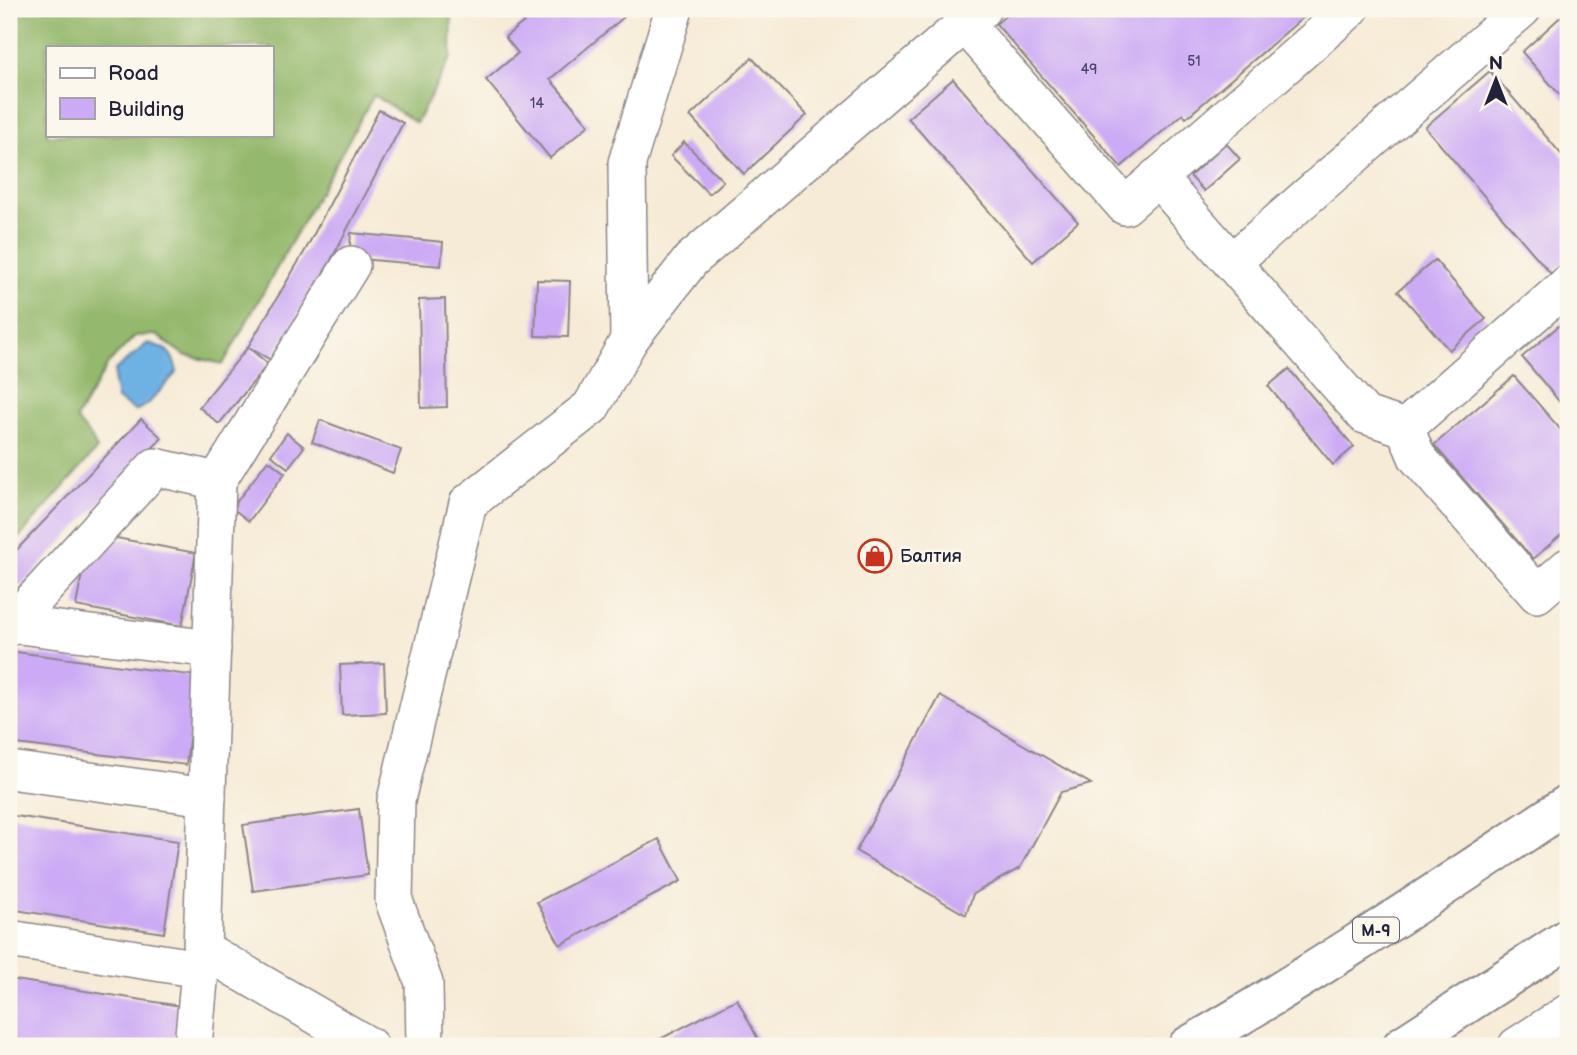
<svg xmlns="http://www.w3.org/2000/svg" width="1577" height="1055" viewBox="0 0 1577 1055" font-family="'Balsamiq Sans',sans-serif">
<style>
.forest{fill:#94b86c;stroke:#5b6d54;stroke-width:2;fill-rule:evenodd}
.water{fill:#6eb1e3;stroke:#486a8f;stroke-width:2}
.building{fill:#ccaaf5}
.lines{fill:none;stroke-linecap:round;stroke-linejoin:round}
.minor-casing{stroke:#8c8688;stroke-width:40}
.highway-casing{stroke:#8c8688;stroke-width:42}
.minor{stroke:#fff;stroke-width:37}
.highway{stroke:#fff;stroke-width:38}
.labels{text-anchor:middle;stroke-width:5;stroke-linejoin:round;paint-order:stroke}
.number-label{font-size:14px;fill:#4c446a}
.shield{fill:#fbf7ec;stroke:#636270;stroke-width:2}
.shield-label{font-size:16px;font-weight:bold;fill:#22223b}
.poi-label{font-size:18px;fill:#22223b;stroke:#fbf7ec;text-anchor:start}
</style>
<rect width="100%" height="100%" fill="#fbf7ec"/>
<filter id="ink" filterUnits="userSpaceOnUse"><feTurbulence type="fractalNoise" baseFrequency=".0143" numOctaves="2"/><feDisplacementMap in="SourceGraphic" scale="14" xChannelSelector="R" yChannelSelector="G"/><feConvolveMatrix kernelMatrix="1 2 1 2 8 2 1 2 1" color-interpolation-filters="sRGB"/></filter>
<filter id="wash" filterUnits="userSpaceOnUse"><feTurbulence type="fractalNoise" baseFrequency=".00686" numOctaves="4" result="noise"/><feDisplacementMap in="SourceGraphic" scale="28" xChannelSelector="R" yChannelSelector="G"/><feGaussianBlur stdDeviation="1.57" result="paint"/><feColorMatrix in="noise" values="0 0 0 0 0 0 0 0 0 0 0 0 0 0 0 0 0 1.4 0 .05"/><feComposite in="paint" operator="in"/></filter>
<g filter="url(#wash)">
<rect width="100%" height="100%" fill="#f6ebd6"/>
<path class="forest" d="M9 9H452L451 57 416 123 374 95 223 364 184 355 156 335 135 336 108 364 76 419 92 439 97 449 9 549ZM47 47H271V135H47Z"/>
<path class="water" d="M148 343C167 348 173 352 177 372L148 404 135 411 117 399 114 383 115 370Z"/>
<g id="blocks">
<g class="building">
<path d="M515 9H617L624 17 550 79 589 125 550 158 486 80 518 53 505 37 525 21Z"/>
<path d="M1013 9H1313L1186 118 1183 114 1121 167 996 24Z"/>
<path d="M1568 10V104L1522 52Z"/>
<path d="M752 58 807 115 744 174 690 116Z"/>
<path d="M1490 71 1568 162V259L1551 274 1425 127Z"/>
<path d="M953 79 1078 222 1033 262 908 118Z"/>
<path d="M379 110 403 123 330 262 271 360 248 347 306 249Z"/>
<path d="M684 142 723 181 709 194 671 156Z"/>
<path d="M1226 143 1240 159 1204 191 1190 176Z"/>
<path d="M351 233 443 242 441 266 349 258Z"/>
<path d="M1435 260 1486 319 1449 350 1398 291Z"/>
<path d="M537 280 570 281 568 337 535 336Z"/>
<path d="M445 299 447 407 421 408 419 300Z"/>
<path d="M1568 318V412L1522 357Z"/>
<path d="M248 347 268 364 219 424 199 407Z"/>
<path d="M1289 369 1354 447 1333 465 1268 386Z"/>
<path d="M1514 376 1568 438V529L1533 559 1434 445Z"/>
<path d="M141 419 162 438 9 598V558Z"/>
<path d="M320 420 401 450 393 473 312 442Z"/>
<path d="M287 433 304 447 288 468 271 455Z"/>
<path d="M268 460 285 473 249 521 232 508Z"/>
<path d="M111 537 196 553 182 626 76 606 84 563Z"/>
<path d="M9 651 197 676 186 765 9 743Z"/>
<path d="M384 663 386 713 342 715 340 665Z"/>
<path d="M940 696 1091 784 1061 792 1020 868 973 894 966 915 856 851Z"/>
<path d="M359 809 368 875 253 891 243 825Z"/>
<path d="M9 815 178 841 164 933 9 909Z"/>
<path d="M659 839 681 881 560 945 537 902Z"/>
<path d="M9 979 181 1006 174 1046H9Z"/>
<path d="M737 999 761 1045 647 1046Z"/>
</g>
</g>
</g>
<g filter="url(#ink)">
<use href="#blocks" fill-opacity="0" stroke="#8c8688" stroke-width="2"/>
<g class="lines">
<defs>
<g id="minor">
<path d="M965 24 1125 206 1350 9"/>
<path d="M1157 177 1365 415 1405 428 1568 284"/>
<path d="M1232 262 1522 9"/>
<path d="M629 340 627 163 674 9"/>
<path d="M1405 428 1417 457 1537 594 1568 567"/>
<path d="M11 624 212 649"/>
<path d="M9 627 155 467 217 481"/>
<path d="M9 770 207 797"/>
<path d="M9 939 200 969"/>
<path d="M202 949 369 1046"/>
<path d="M193 1046 202 949 217 481 351 265"/>
<path d="M425 1046 424 983 394 901 396 800 468 503 591 407 629 340 691 260 982 9"/>
<path d="M1517 1046 1568 1013"/>
</g>
<g id="highway">
<path d="M1188 1046C1318 972 1443 887 1568 804"/>
<path d="M1402 1046 1568 938"/>
</g>
</defs>
<use href="#minor" class="minor-casing"/>
<use href="#highway" class="highway-casing"/>
<use href="#minor" class="minor"/>
<use href="#highway" class="highway"/>
</g>
</g>
<defs>
<symbol id="shop-ring" viewBox="-11 -11 22 22"><circle r="9.5" fill="#fbf7ec" stroke="#c8321e" stroke-width="1.5"/><path d="M-5-2.5h2.3a2.7 3.5 0 0 1 5.4 0H5L5.5 6h-11ZM-1.5-2.5h3a1.5 2.3 0 0 0-3 0Z" fill="#c8321e"/></symbol>
</defs>
<g fill-rule="evenodd">
<use href="#shop-ring" x="856" y="537" width="38" height="38"/>
</g>
<g class="labels">
<g class="number-label">
<text x="1194" y="66">51</text>
<text x="1089" y="74">49</text>
<text x="537" y="108">14</text>
</g>
<rect class="shield" x="1353" y="917.5" width="46" height="25" rx="5"/>
<g class="shield-label">
<text x="1376" y="936">М-9</text>
</g>
<g class="poi-label">
<text x="900" y="562">Балтия</text>
</g>
</g>
<rect width="1577" height="1055" fill="none" stroke="#fbf7ec" stroke-width="35"/>
<rect x="46" y="46" width="228" height="91" fill="#fbf7ec" stroke="#a4a2a5" stroke-width="2"/>
<rect x="60" y="68" width="35" height="10" fill="#ffffff" stroke="#a4a2a5" stroke-width="2"/>
<text x="108" y="80" font-size="21" fill="#22223b">Road</text>
<rect x="60" y="98" width="35" height="21" fill="#ccaaf5" stroke="#a4a2a5" stroke-width="2"/>
<text x="108" y="116" font-size="21" fill="#22223b">Building</text>
<g transform="translate(1496 80)" stroke="#fbf7ec" stroke-width="5" paint-order="stroke">
<path d="M0-5L12 26L0 18L-12 26Z" fill="#22223b"/>
<text y="-10" font-size="19" font-weight="bold" text-anchor="middle" fill="#22223b">N</text>
</g>
</svg>
